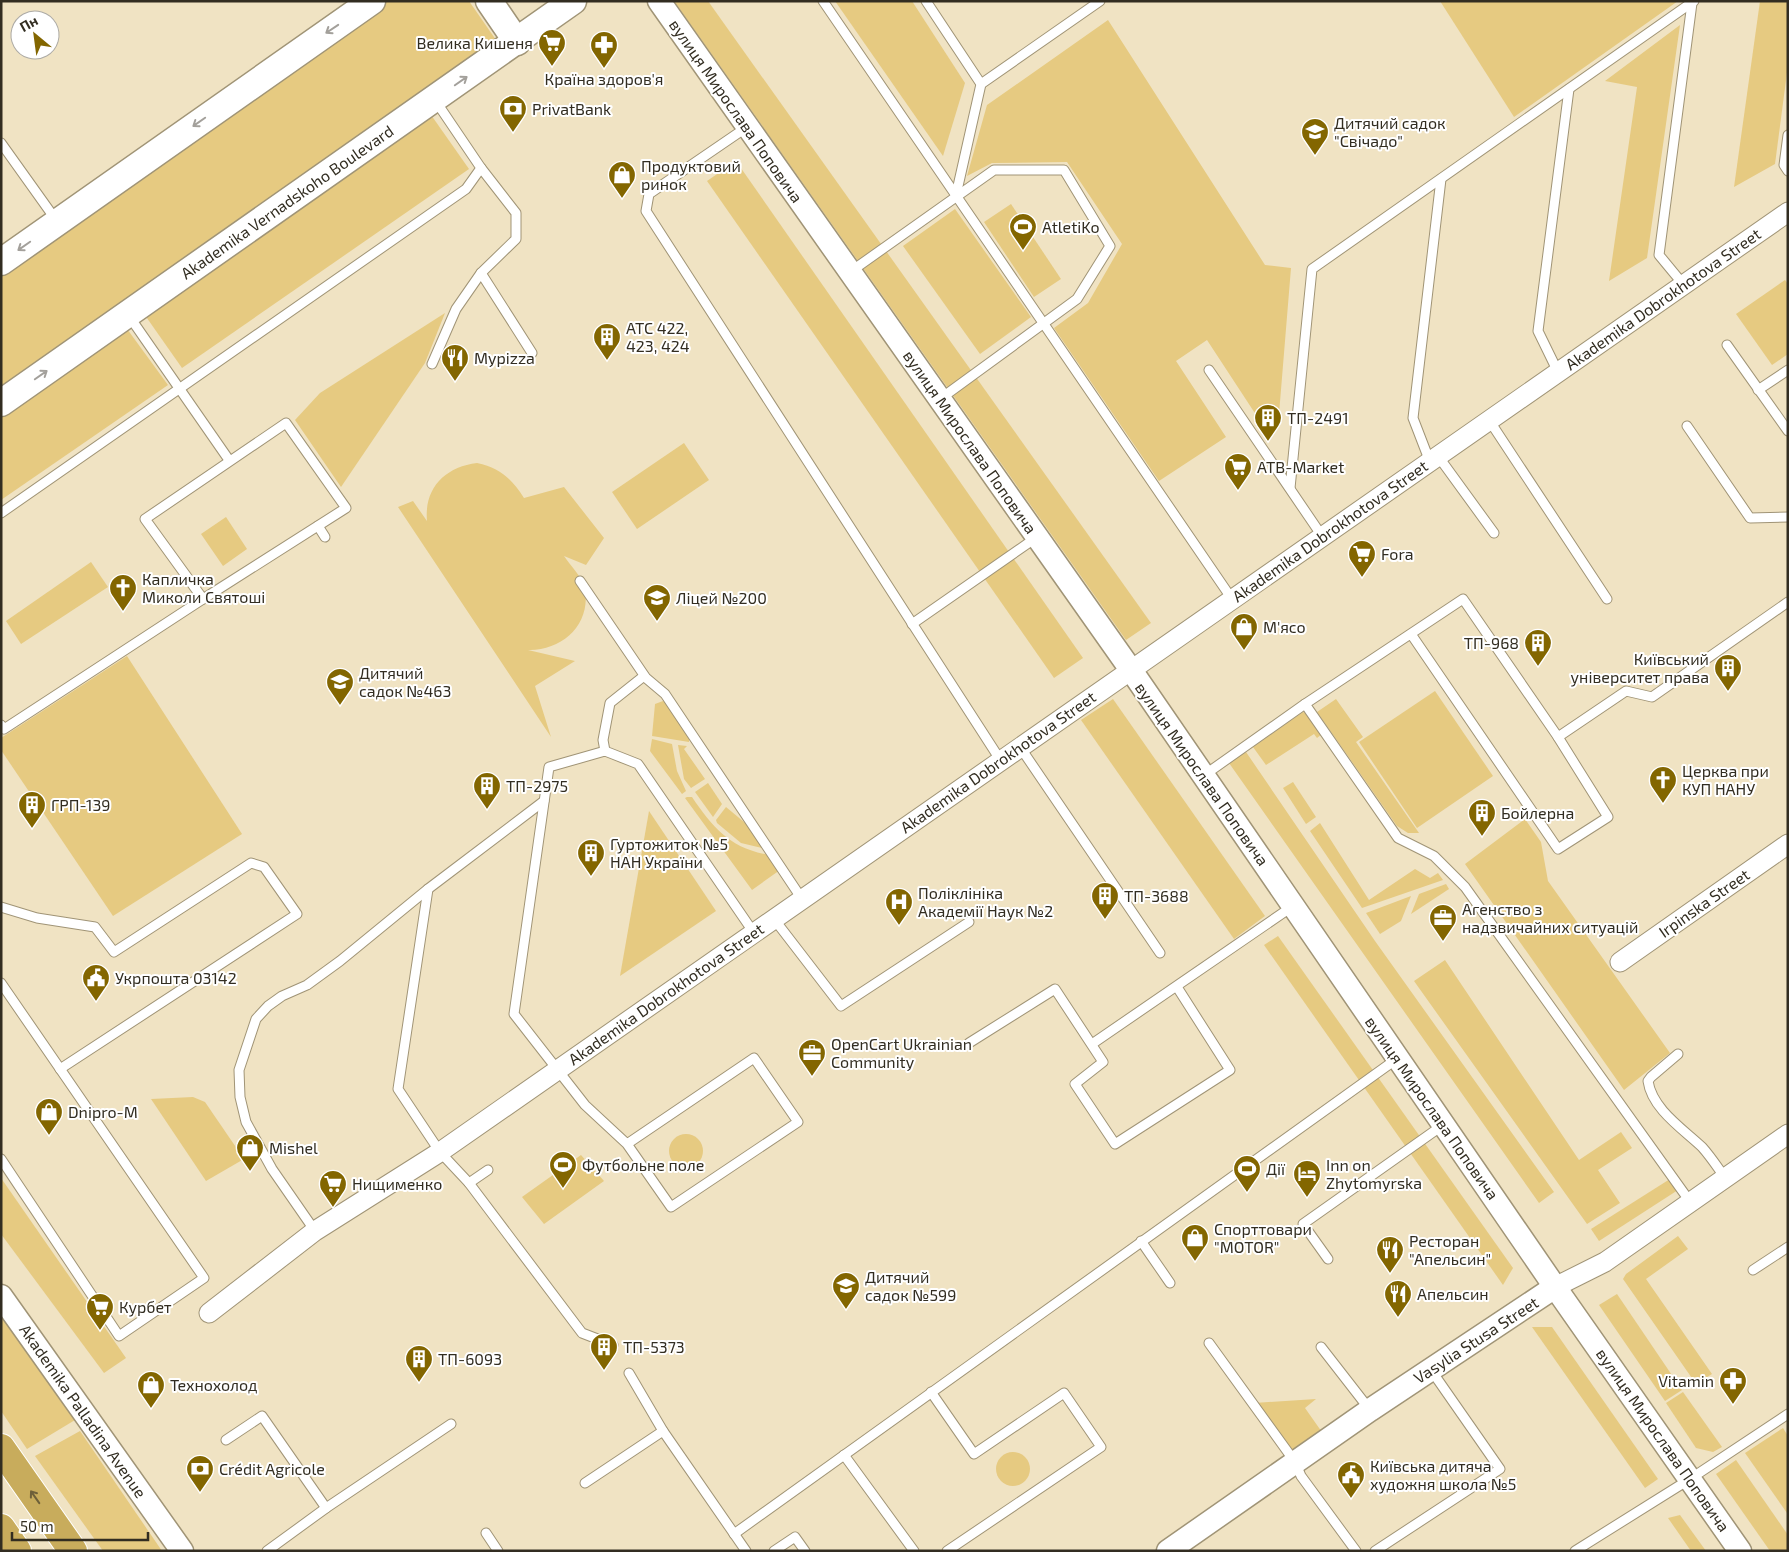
<svg xmlns="http://www.w3.org/2000/svg" width="1789" height="1552" viewBox="0 0 1789 1552" font-family="'Exo 2',sans-serif">
<style>
.green{fill:#e6ca81}
.lines{fill:none;stroke-linecap:round;stroke-linejoin:round}
.service-casing{stroke:#a09476;stroke-width:11}
.minor-casing{stroke:#a09476;stroke-width:21}
.tertiary-casing{stroke:#a09476;stroke-width:25}
.secondary-casing{stroke:#a09476;stroke-width:29}
.trunk-casing{stroke:#fff;stroke-width:30}
.service{stroke:#fff;stroke-width:9}
.minor{stroke:#fff;stroke-width:19}
.tertiary{stroke:#fff;stroke-width:22}
.secondary{stroke:#fff;stroke-width:26}
.trunk{stroke:#c8ac5c;stroke-width:28}
.oneway{stroke:#a3a09b}
.oneway2{stroke:#6e6039}
.labels{text-anchor:middle;stroke-width:4;stroke-linejoin:round;paint-order:stroke}
.poi-label{font-size:16px;fill:#322d21;stroke:#fff;text-anchor:start}
.street-label{font-size:16px;fill:#322d21;stroke:#fff}
</style>
<rect width="100%" height="100%" fill="#f0e3c3"/>
<g class="green">
<path d="M388 1H469L496 40 1 386V270Z"/>
<path d="M674 1H708L1151 623 1126 640Z"/>
<path d="M835 1H912L965 83 943 156Z"/>
<path d="M1440 1H1678L1514 117Z"/>
<path d="M1760 1H1788V65L1775 164 1734 187Z"/>
<path d="M1108 20 1265 265 1291 268 1279 414 1262 424 1207 340 1176 361 1226 437 1159 481 1054 328 1088 303 1122 244 1067 162 992 163 967 176 987 105Z"/>
<path d="M1680 25 1647 258 1609 281 1637 87 1605 81Z"/>
<path d="M429 112 469 169 182 368 142 311Z"/>
<path d="M736 161 1083 658 1054 678 707 181Z"/>
<path d="M1011 204 1061 279 1034 297 984 222Z"/>
<path d="M955 209 1031 317 980 354 903 246Z"/>
<path d="M1785 280 1788 284V354L1772 365 1736 314Z"/>
<path d="M445 313 425 363 341 487 295 420 320 393Z"/>
<path d="M122 322 168 385 1 500V406Z"/>
<path d="M684 443 709 480 637 529 612 492Z"/>
<path d="M477 463C500 468 511 478 524 498L564 487 604 538 586 565 564 556C570 565 583 578 585 589 591 625 562 651 528 650L575 661 535 686 551 737 398 507 413 501 427 521C424 488 445 467 477 463Z"/>
<path d="M226 517 247 549 223 566 201 534Z"/>
<path d="M91 562 108 587 21 644 6 621Z"/>
<path d="M127 656 242 834 113 916 1 750V738Z"/>
<path d="M1435 691 1493 776 1417 828 1359 742Z"/>
<path d="M1113 699 1265 916 1234 939 1081 720Z"/>
<path d="M1336 699 1363 737 1356 742 1419 833H1408L1397 826 1317 712Z"/>
<path d="M663 701 667 703 689 737V742L652 736 655 704Z"/>
<path d="M1303 712 1308 714 1322 734 1317 738 1314 734 1266 765 1253 747Z"/>
<path d="M652 739 672 744 677 771 686 791 682 794 650 751Z"/>
<path d="M678 745 687 746 684 749 705 779 691 788 684 779Z"/>
<path d="M1246 752 1375 941 1554 1192 1539 1203 1229 763Z"/>
<path d="M1293 782 1316 817 1306 824 1283 788Z"/>
<path d="M708 783 722 804 713 817 695 792Z"/>
<path d="M687 797H692C713 828 731 849 770 855L780 870 752 890 685 798Z"/>
<path d="M726 807 750 827 766 849 741 843 717 823 716 820Z"/>
<path d="M649 811 716 911 620 976Z"/>
<path d="M1525 819 1541 842 1548 881 1670 1053 1624 1090 1465 864Z"/>
<path d="M1320 823 1369 900 1415 869 1430 878 1438 873 1443 880 1362 908 1310 831Z"/>
<path d="M1446 884 1449 889 1411 914 1419 894Z"/>
<path d="M1411 896 1401 921 1380 934 1366 913Z"/>
<path d="M1278 936 1513 1268 1503 1285 1264 945Z"/>
<path d="M1445 960 1579 1160 1621 1132 1632 1148 1598 1170 1620 1203 1587 1224 1414 981Z"/>
<path d="M193 1097 205 1102 244 1159 206 1181 151 1099Z"/>
<circle cx="686" cy="1151" r="17"/>
<path d="M581 1155 604 1181 544 1224 522 1197Z"/>
<path d="M1 1178 126 1358 104 1373 1 1234Z"/>
<path d="M1670 1179 1678 1190 1599 1241 1591 1229Z"/>
<path d="M1678 1236 1688 1249 1646 1279 1712 1374 1696 1384 1623 1279 1626 1274Z"/>
<path d="M1617 1294 1682 1390 1665 1401 1599 1305Z"/>
<path d="M1 1315 75 1420 27 1449 1 1411Z"/>
<path d="M1532 1327H1552L1658 1479 1645 1488Z"/>
<path d="M1683 1392 1722 1447 1713 1452 1696 1448 1666 1403Z"/>
<path d="M1316 1399 1305 1408 1324 1435 1298 1453 1290 1451 1254 1403Z"/>
<path d="M1783 1428 1788 1436 1787 1513 1745 1453Z"/>
<path d="M80 1431 162 1551H103L35 1456Z"/>
<circle cx="1013" cy="1469" r="17"/>
<path d="M1736 1460 1788 1535V1551H1770L1716 1474Z"/>
<path d="M1680 1515 1706 1551H1691L1668 1518Z"/>
</g>
<g class="lines">
<defs>
<g id="service">
<path d="M823 1 1232 599"/>
<path d="M926 1 981 84 956 195"/>
<path d="M981 84 1100 1"/>
<path d="M747 127 649 194 646 211 1001 761"/>
<path d="M1788 135 1784 165 1788 171"/>
<path d="M1 143 56 220"/>
<path d="M850 272 994 170H1064L1110 246 1077 299 940 399"/>
<path d="M481 273 532 353"/>
<path d="M1683 284 1659 255 1692 3"/>
<path d="M129 316 229 460"/>
<path d="M1727 345 1788 431"/>
<path d="M432 364 456 309 481 273 516 239V213L481 168"/>
<path d="M1209 370 1322 536"/>
<path d="M1558 372 1538 331 1569 89"/>
<path d="M1758 390 1788 370"/>
<path d="M1489 420 1607 599"/>
<path d="M286 423 346 508 203 599 145 519Z"/>
<path d="M1687 426 1750 518 1788 517"/>
<path d="M1438 456 1494 533"/>
<path d="M1430 462 1413 418 1441 179"/>
<path d="M1290 488 1312 269 1694 1"/>
<path d="M1 513 466 189 481 168 435 100"/>
<path d="M318 526 325 537"/>
<path d="M580 581 646 678 665 694 802 899"/>
<path d="M912 624 1037 537"/>
<path d="M1305 704 1398 838 1434 856 1465 887 1691 1203"/>
<path d="M1 725 4 729 203 599"/>
<path d="M1558 737 1626 691 1652 697 1788 602"/>
<path d="M1020 747 1160 953"/>
<path d="M605 751 603 740 610 703 644 676"/>
<path d="M1203 776 1305 704 1463 599 1558 737 1608 817 1558 849 1411 634"/>
<path d="M428 889 398 1089 440 1152 469 1183 582 1333 613 1345"/>
<path d="M1 907 37 918 95 927 114 952 251 863 264 867 297 914 60 1069"/>
<path d="M774 919 841 1006 969 922"/>
<path d="M1 983 204 1278 119 1336 1 1159"/>
<path d="M969 1043 1055 989 1103 1062 1075 1084 1115 1144 1230 1070 1177 987"/>
<path d="M1092 1044 1293 906"/>
<path d="M1678 1054 1651 1077 1648 1081C1652 1109 1683 1129 1702 1147 1711 1157 1718 1168 1726 1179"/>
<path d="M627 1144 754 1058 798 1122 671 1207 627 1144 585 1105 514 1014 549 767 605 751 638 764 754 933"/>
<path d="M469 1183 488 1170"/>
<path d="M315 1231 272 1169 246 1122 240 1097 239 1070 256 1019 268 1006 282 996 307 985 340 961 428 889 544 801"/>
<path d="M1141 1241 1170 1283"/>
<path d="M1328 1259 1303 1224 1443 1125"/>
<path d="M1753 1270 1788 1247"/>
<path d="M1209 1343 1295 1462 1301 1476 1356 1551"/>
<path d="M1321 1347 1370 1410"/>
<path d="M629 1373 663 1431 746 1551"/>
<path d="M931 1392 974 1454 1064 1393 1101 1447 947 1551"/>
<path d="M226 1440 262 1416 326 1508"/>
<path d="M844 1455 914 1551"/>
<path d="M585 1483 663 1431"/>
<path d="M486 1533 498 1551"/>
<path d="M734 1534 1398 1058"/>
<path d="M267 1551 326 1508 451 1424"/>
<path d="M774 1551 795 1537 805 1551"/>
<path d="M1375 1551 1500 1469 1431 1370"/>
<path d="M1575 1551 1690 1479 1788 1414"/>
</g>
<g id="minor">
<path d="M1620 962 1788 844"/>
<path d="M1555 1287 1605 1262 1788 1134"/>
<path d="M209 1313 315 1231 440 1152 1788 212"/>
</g>
<g id="tertiary">
<path d="M659 1 1131 670 1555 1287 1740 1551"/>
<path d="M1 1296 182 1551"/>
<path d="M1168 1551 1370 1410 1555 1287"/>
</g>
<g id="secondary">
<path d="M489 1 517 42"/>
<path d="M1 262 372 1"/>
<path d="M1 403 573 1"/>
</g>
<g id="trunk">
<path d="M1 1448 73 1551"/>
<path d="M1 1528 17 1551"/>
</g>
</defs>
<use href="#service" class="service-casing"/>
<use href="#minor" class="minor-casing"/>
<use href="#tertiary" class="tertiary-casing"/>
<use href="#secondary" class="secondary-casing"/>
<use href="#trunk" class="trunk-casing"/>
<use href="#service" class="service"/>
<use href="#minor" class="minor"/>
<use href="#tertiary" class="tertiary"/>
<use href="#secondary" class="secondary"/>
<use href="#trunk" class="trunk"/>
</g>
<defs><path id="oneway-shaft" d="M-6 0H5M1.5-3L5.5 0L1.5 3" fill="none" stroke-width="1.6" stroke-linecap="round" stroke-linejoin="round" transform="scale(1.25)"/></defs>
<g class="oneway">
<use href="#oneway-shaft" transform="translate(332 29) rotate(146)"/>
<use href="#oneway-shaft" transform="translate(461 81) rotate(-35)"/>
<use href="#oneway-shaft" transform="translate(199 122) rotate(145)"/>
<use href="#oneway-shaft" transform="translate(24 246) rotate(145)"/>
<use href="#oneway-shaft" transform="translate(41 375) rotate(-35)"/>
</g>
<use class="oneway2" href="#oneway-shaft" transform="translate(35 1497) rotate(-125)"/>
<defs>
<symbol id="supermarket-pin" viewBox="-11 -11 22 30"><path d="M0 17L-7.5 6A9.5 9.5 0 1 1 7.5 6Z" fill="#836600" stroke="#fff"/><path d="M-6-5.5h2.5l.6 2H6L4.5 2H-2.5L-4.4-4H-6ZM-1.5 3.2a1.3 1.3 0 1 0 .1 0ZM3 3.2a1.3 1.3 0 1 0 .1 0Z" fill="#fff"/></symbol>
<symbol id="pharmacy-pin" viewBox="-11 -11 22 30"><path d="M0 17L-7.5 6A9.5 9.5 0 1 1 7.5 6Z" fill="#836600" stroke="#fff"/><path d="M-2-6h4v4h4v4h-4v4h-4v-4h-4v-4h4Z" fill="#fff"/></symbol>
<symbol id="bank-pin" viewBox="-11 -11 22 30"><path d="M0 17L-7.5 6A9.5 9.5 0 1 1 7.5 6Z" fill="#836600" stroke="#fff"/><path d="M-6-4H6V4H-6ZM0-2.3a2.3 2.3 0 1 0 0 4.6a2.3 2.3 0 1 0 0-4.6Z" fill="#fff"/></symbol>
<symbol id="school-pin" viewBox="-11 -11 22 30"><path d="M0 17L-7.5 6A9.5 9.5 0 1 1 7.5 6Z" fill="#836600" stroke="#fff"/><path d="M0-5L7-2L0 1L-7-2ZM-4 1L0 2.5L4 1V4Q0 6-4 4Z" fill="#fff"/></symbol>
<symbol id="shop-pin" viewBox="-11 -11 22 30"><path d="M0 17L-7.5 6A9.5 9.5 0 1 1 7.5 6Z" fill="#836600" stroke="#fff"/><path d="M-5-2.5h2.3a2.7 3.5 0 0 1 5.4 0H5L5.5 6h-11ZM-1.5-2.5h3a1.5 2.3 0 0 0-3 0Z" fill="#fff"/></symbol>
<symbol id="stadium-pin" viewBox="-11 -11 22 30"><path d="M0 17L-7.5 6A9.5 9.5 0 1 1 7.5 6Z" fill="#836600" stroke="#fff"/><path d="M0-5a6.5 5 0 1 0 0 10a6.5 5 0 1 0 0-10ZM-3.5-1.8h7v3.6h-7Z" fill="#fff"/></symbol>
<symbol id="building-pin" viewBox="-11 -11 22 30"><path d="M0 17L-7.5 6A9.5 9.5 0 1 1 7.5 6Z" fill="#836600" stroke="#fff"/><path d="M-4-6H4V6H1V3H-1V6H-4ZM-2.5-4.3h1.7v1.8h-1.7ZM.8-4.3h1.7v1.8H.8ZM-2.5-1h1.7V.8h-1.7ZM.8-1h1.7V.8H.8Z" fill="#fff"/></symbol>
<symbol id="restaurant-pin" viewBox="-11 -11 22 30"><path d="M0 17L-7.5 6A9.5 9.5 0 1 1 7.5 6Z" fill="#836600" stroke="#fff"/><path d="M-5-6h1v4h1v-4h1v4h1v-4h1v5L-1.5 .5V6h-2V.5L-5-1ZM5-6V6H3V1.5H1.5Q1.5-4 5-6Z" fill="#fff"/></symbol>
<symbol id="church-pin" viewBox="-11 -11 22 30"><path d="M0 17L-7.5 6A9.5 9.5 0 1 1 7.5 6Z" fill="#836600" stroke="#fff"/><path d="M-1.2-6h2.4v3.5h3.3v2.4h-3.3V6h-2.4V-.1h-3.3v-2.4h3.3Z" fill="#fff"/></symbol>
<symbol id="hospital-pin" viewBox="-11 -11 22 30"><path d="M0 17L-7.5 6A9.5 9.5 0 1 1 7.5 6Z" fill="#836600" stroke="#fff"/><path d="M-5-5h3v3.5h4V-5h3V5h-3V1.5h-4V5h-3Z" fill="#fff"/></symbol>
<symbol id="office-pin" viewBox="-11 -11 22 30"><path d="M0 17L-7.5 6A9.5 9.5 0 1 1 7.5 6Z" fill="#836600" stroke="#fff"/><path d="M-6-3h4V-5.5h4V-3h4V5H-6ZM-1-4.5V-3h2v-1.5ZM-6 0V1H6V0Z" fill="#fff"/></symbol>
<symbol id="civic-pin" viewBox="-11 -11 22 30"><path d="M0 17L-7.5 6A9.5 9.5 0 1 1 7.5 6Z" fill="#836600" stroke="#fff"/><path d="M-.6-6.5H3V-4.5H.6V-3L4-1V1h2V6H-6V1h2V-1L-.6-3ZM-1.2 2.5V6h2.4V2.5Z" fill="#fff"/></symbol>
<symbol id="hotel-pin" viewBox="-11 -11 22 30"><path d="M0 17L-7.5 6A9.5 9.5 0 1 1 7.5 6Z" fill="#836600" stroke="#fff"/><path d="M-6-4.5h1.5V1H6V5H4.5V3h-9V5H-6ZM-4 0a1.8 1.8 0 1 1 3.6 0ZM.5 0V-2.5h3Q6-2.5 6 0Z" fill="#fff"/></symbol>
</defs>
<g fill-rule="evenodd">
<use href="#supermarket-pin" x="536" y="27" width="32" height="43"/>
<use href="#pharmacy-pin" x="588" y="29" width="32" height="43"/>
<use href="#bank-pin" x="497" y="93" width="32" height="43"/>
<use href="#school-pin" x="1299" y="116" width="32" height="43"/>
<use href="#shop-pin" x="606" y="159" width="32" height="43"/>
<use href="#stadium-pin" x="1007" y="211" width="32" height="43"/>
<use href="#building-pin" x="591" y="321" width="32" height="43"/>
<use href="#restaurant-pin" x="439" y="342" width="32" height="43"/>
<use href="#building-pin" x="1252" y="402" width="32" height="43"/>
<use href="#supermarket-pin" x="1222" y="451" width="32" height="43"/>
<use href="#supermarket-pin" x="1346" y="538" width="32" height="43"/>
<use href="#church-pin" x="107" y="572" width="32" height="43"/>
<use href="#school-pin" x="641" y="582" width="32" height="43"/>
<use href="#shop-pin" x="1228" y="611" width="32" height="43"/>
<use href="#building-pin" x="1522" y="627" width="32" height="43"/>
<use href="#building-pin" x="1712" y="652" width="32" height="43"/>
<use href="#school-pin" x="324" y="666" width="32" height="43"/>
<use href="#church-pin" x="1647" y="764" width="32" height="43"/>
<use href="#building-pin" x="471" y="770" width="32" height="43"/>
<use href="#building-pin" x="16" y="789" width="32" height="43"/>
<use href="#building-pin" x="1466" y="797" width="32" height="43"/>
<use href="#building-pin" x="575" y="837" width="32" height="43"/>
<use href="#building-pin" x="1089" y="880" width="32" height="43"/>
<use href="#hospital-pin" x="883" y="886" width="32" height="43"/>
<use href="#office-pin" x="1427" y="902" width="32" height="43"/>
<use href="#civic-pin" x="80" y="962" width="32" height="43"/>
<use href="#office-pin" x="796" y="1037" width="32" height="43"/>
<use href="#shop-pin" x="33" y="1096" width="32" height="43"/>
<use href="#shop-pin" x="234" y="1132" width="32" height="43"/>
<use href="#stadium-pin" x="547" y="1149" width="32" height="43"/>
<use href="#stadium-pin" x="1231" y="1153" width="32" height="43"/>
<use href="#hotel-pin" x="1291" y="1158" width="32" height="43"/>
<use href="#supermarket-pin" x="317" y="1168" width="32" height="43"/>
<use href="#shop-pin" x="1179" y="1222" width="32" height="43"/>
<use href="#restaurant-pin" x="1374" y="1234" width="32" height="43"/>
<use href="#school-pin" x="830" y="1270" width="32" height="43"/>
<use href="#restaurant-pin" x="1382" y="1278" width="32" height="43"/>
<use href="#supermarket-pin" x="84" y="1291" width="32" height="43"/>
<use href="#building-pin" x="588" y="1331" width="32" height="43"/>
<use href="#building-pin" x="403" y="1343" width="32" height="43"/>
<use href="#pharmacy-pin" x="1717" y="1365" width="32" height="43"/>
<use href="#shop-pin" x="135" y="1369" width="32" height="43"/>
<use href="#bank-pin" x="184" y="1453" width="32" height="43"/>
<use href="#civic-pin" x="1335" y="1459" width="32" height="43"/>
</g>
<g class="labels">
<g class="poi-label">
<text x="533" y="49" text-anchor="end">Велика Кишеня</text>
<text x="604" y="85" text-anchor="middle">Країна здоров'я</text>
<text x="532" y="115">PrivatBank</text>
<text x="1334" y="129">Дитячий садок<tspan x="1334" dy="18">"Свічадо"</tspan></text>
<text x="641" y="172">Продуктовий<tspan x="641" dy="18">ринок</tspan></text>
<text x="1042" y="233">AtletiKo</text>
<text x="626" y="334">АТС 422,<tspan x="626" dy="18">423, 424</tspan></text>
<text x="474" y="364">Mypizza</text>
<text x="1287" y="424">ТП-2491</text>
<text x="1257" y="473">ATB-Market</text>
<text x="1381" y="560">Fora</text>
<text x="142" y="585">Капличка<tspan x="142" dy="18">Миколи Святоші</tspan></text>
<text x="676" y="604">Ліцей №200</text>
<text x="1263" y="633">М'ясо</text>
<text x="1519" y="649" text-anchor="end">ТП-968</text>
<text x="1709" y="665" text-anchor="end">Київський<tspan x="1709" dy="18">університет права</tspan></text>
<text x="359" y="679">Дитячий<tspan x="359" dy="18">садок №463</tspan></text>
<text x="1682" y="777">Церква при<tspan x="1682" dy="18">КУП НАНУ</tspan></text>
<text x="506" y="792">ТП-2975</text>
<text x="51" y="811">ГРП-139</text>
<text x="1501" y="819">Бойлерна</text>
<text x="610" y="850">Гуртожиток №5<tspan x="610" dy="18">НАН України</tspan></text>
<text x="918" y="899">Поліклініка<tspan x="918" dy="18">Академії Наук №2</tspan></text>
<text x="1124" y="902">ТП-3688</text>
<text x="1462" y="915">Агенство з<tspan x="1462" dy="18">надзвичайних ситуацій</tspan></text>
<text x="115" y="984">Укрпошта 03142</text>
<text x="831" y="1050">OpenCart Ukrainian<tspan x="831" dy="18">Community</tspan></text>
<text x="68" y="1118">Dnipro-M</text>
<text x="269" y="1154">Mishel</text>
<text x="582" y="1171">Футбольне поле</text>
<text x="1326" y="1171">Inn on<tspan x="1326" dy="18">Zhytomyrska</tspan></text>
<text x="1266" y="1175">Дії</text>
<text x="352" y="1190">Нищименко</text>
<text x="1214" y="1235">Спорттовари<tspan x="1214" dy="18">"MOTOR"</tspan></text>
<text x="1409" y="1247">Ресторан<tspan x="1409" dy="18">"Апельсин"</tspan></text>
<text x="865" y="1283">Дитячий<tspan x="865" dy="18">садок №599</tspan></text>
<text x="1417" y="1300">Апельсин</text>
<text x="119" y="1313">Курбет</text>
<text x="623" y="1353">ТП-5373</text>
<text x="438" y="1365">ТП-6093</text>
<text x="1714" y="1387" text-anchor="end">Vitamin</text>
<text x="170" y="1391">Технохолод</text>
<text x="1370" y="1472">Київська дитяча<tspan x="1370" dy="18">художня школа №5</tspan></text>
<text x="219" y="1475">Crédit Agricole</text>
</g>
<g class="street-label">
<text transform="translate(736 111) rotate(55)" y="6">вулиця Мирослава Поповича</text>
<text transform="translate(287 202) rotate(-35)" y="6">Akademika Vernadskoho Boulevard</text>
<text transform="translate(1663 299) rotate(-35)" y="6">Akademika Dobrokhotova Street</text>
<text transform="translate(970 442) rotate(55)" y="6">вулиця Мирослава Поповича</text>
<text transform="translate(1330 531) rotate(-35)" y="6">Akademika Dobrokhotova Street</text>
<text transform="translate(998 762) rotate(-35)" y="6">Akademika Dobrokhotova Street</text>
<text transform="translate(1202 774) rotate(55)" y="6">вулиця Мирослава Поповича</text>
<text transform="translate(1704 903) rotate(-35)" y="6">Irpinska Street</text>
<text transform="translate(666 994) rotate(-35)" y="6">Akademika Dobrokhotova Street</text>
<text transform="translate(1432 1108) rotate(55)" y="6">вулиця Мирослава Поповича</text>
<text transform="translate(1476 1340) rotate(-33)" y="6">Vasylia Stusa Street</text>
<text transform="translate(83 1411) rotate(55)" y="6">Akademika Palladina Avenue</text>
<text transform="translate(1663 1440) rotate(55)" y="6">вулиця Мирослава Поповича</text>
</g>
</g>
<rect width="1789" height="1552" fill="none" stroke="#322d21" stroke-width="5"/>
<g transform="translate(35 35) rotate(331)"><circle r="24" fill="#ffffff" stroke="#adaba6"/>
<path d="M0-4L9 19L0 12L-9 19Z" fill="#836600"/>
<text y="-8" font-size="14" font-weight="bold" text-anchor="middle" fill="#322d21">Пн</text>
</g>
<path d="M12 1532v8h136v-8" fill="none" stroke="#322d21" stroke-width="2.5"/>
<text x="20" y="1532" font-size="15" fill="#322d21" stroke="#ffffff" stroke-width="4" paint-order="stroke">50 m</text>
</svg>
